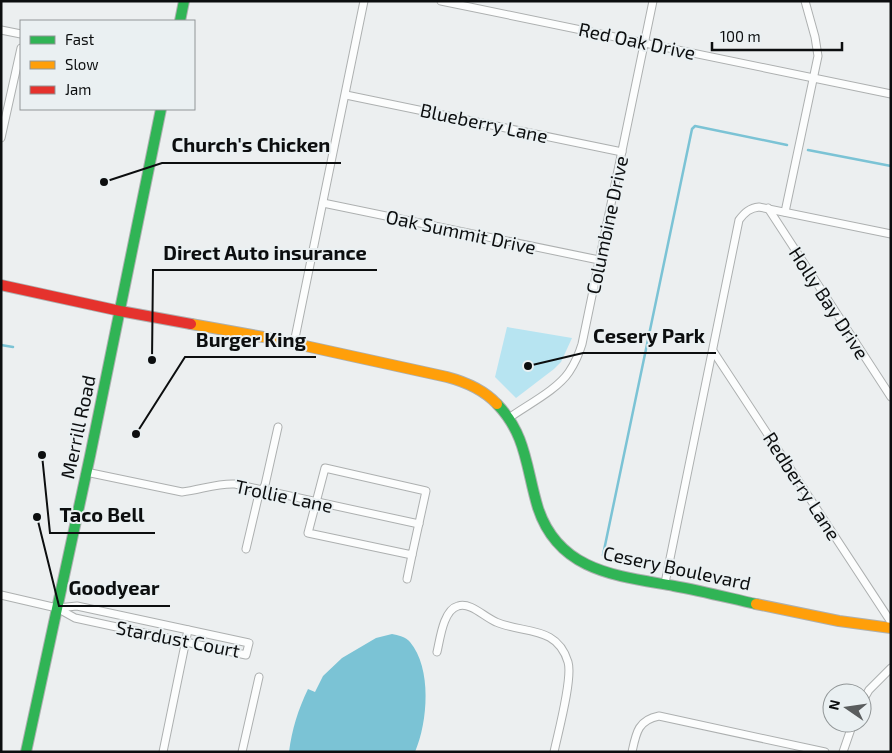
<svg xmlns="http://www.w3.org/2000/svg" width="892" height="753" viewBox="0 0 892 753" font-family="'Exo 2',sans-serif">
<style>
.green{fill:#b7e4f1}
.water{fill:#7bc3d5}
.lines{fill:none;stroke-linecap:round;stroke-linejoin:round}
.stream{stroke:#7bc3d5;stroke-width:2.5}
.street-casing{stroke:#adb0b0;stroke-width:9}
.fast-casing{stroke:#adb0b0;stroke-width:12}
.slow-casing{stroke:#adb0b0;stroke-width:12}
.jam-casing{stroke:#adb0b0;stroke-width:12}
.street{stroke:#fcfdfd;stroke-width:7}
.fast{stroke:#30b455;stroke-width:10}
.slow{stroke:#ff9f0a;stroke-width:10}
.jam{stroke:#e5322d;stroke-width:10}
.labels{text-anchor:middle;stroke-width:4;stroke-linejoin:round;paint-order:stroke}
.street-label{font-size:19px;fill:#0c0e0f;stroke:#eaf0f2}
.leader{fill:none;stroke:#0c0e0f;stroke-width:2}
.callout-dot{fill:#0c0e0f;stroke:#eaf0f2;stroke-width:2}
.callout-label{font-size:20px;text-anchor:middle;font-weight:bold;fill:#0c0e0f;stroke:#eaf0f2;stroke-width:4;stroke-linejoin:round;paint-order:stroke}
</style>
<rect width="100%" height="100%" fill="#eceff0"/>
<path class="green" d="M507 327 572 338 561 362 554 369 516 398 495 377Z"/>
<path class="water" d="M392 634C398 635 406 637 410 642 432 668 428 722 415 752H289C292 729 298 710 308 689L315 692 323 676 342 658 376 638Z"/>
<g class="lines">
<g class="stream">
<path d="M808 150 891 166"/>
<path d="M1 345 13 347"/>
<path d="M603 555 692 129 695 126 787 145"/>
</g>
<defs>
<g id="street">
<path d="M441 1 891 94"/>
<path d="M1 30 21 34"/>
<path d="M346 95 622 152"/>
<path d="M1 138 21 48"/>
<path d="M323 203 599 260"/>
<path d="M768 208 891 397"/>
<path d="M785 212 818 56 815 37 805 1"/>
<path d="M294 343 364 1"/>
<path d="M713 351 891 622"/>
<path d="M509 418C527 405 557 390 569 372 575 363 579 354 582 344L653 1"/>
<path d="M325 468 426 491 412 555 308 533Z"/>
<path d="M86 472 182 492C200 490 217 483 235 484L419 524"/>
<path d="M246 549 258 498 265 485 278 427"/>
<path d="M407 579 412 555"/>
<path d="M665 583 739 220C745 212 750 208 759 207L891 234"/>
<path d="M1 595 57 608 75 618 246 655 249 643 77 606 57 608"/>
<path d="M437 652C440 640 443 610 458 606 471 602 484 617 496 622 523 634 557 625 568 662 573 678 558 733 554 752"/>
<path d="M862 702 869 690 891 668"/>
<path d="M163 752 188 630"/>
<path d="M242 752 259 677"/>
<path d="M632 752C636 733 638 720 659 716L825 752"/>
<path d="M843 752 853 723"/>
</g>
<g id="fast">
<path d="M180 21 184 1"/>
<path d="M497 404C527 435 526 469 538 508 559 572 618 576 674 586 702 591 729 598 756 604"/>
<path d="M26 752 90 456 161 109"/>
</g>
<g id="slow">
<path d="M191 324 269 338 447 377C466 382 483 389 497 404"/>
<path d="M756 604 839 621 891 628"/>
</g>
<path id="jam" d="M1 285 120 311 191 324"/>
</defs>
<use href="#street" class="street-casing"/>
<use href="#fast" class="fast-casing"/>
<use href="#slow" class="slow-casing"/>
<use href="#jam" class="jam-casing"/>
<use href="#street" class="street"/>
<use href="#fast" class="fast"/>
<use href="#slow" class="slow"/>
<use href="#jam" class="jam"/>
</g>
<g class="labels">
<g class="street-label">
<text transform="translate(637 41) rotate(12)" y="7">Red Oak Drive</text>
<text transform="translate(484 123) rotate(12)" y="7">Blueberry Lane</text>
<text transform="translate(607 225) rotate(-78)" y="7">Columbine Drive</text>
<text transform="translate(461 232) rotate(12)" y="7">Oak Summit Drive</text>
<text transform="translate(829 303) rotate(57)" y="7">Holly Bay Drive</text>
<text transform="translate(78 427) rotate(-78)" y="7">Merrill Road</text>
<text transform="translate(802 486) rotate(57)" y="7">Redberry Lane</text>
<text transform="translate(284 496) rotate(12)" y="7">Trollie Lane</text>
<text transform="translate(677 568) rotate(12)" y="7">Cesery Boulevard</text>
<text transform="translate(178 639) rotate(11)" y="7">Stardust Court</text>
</g>
</g>
<path class="leader" d="M104 182L162 163H341M152 360L153 270H377M528 366L583 353H716M136 434L185 357H316M42 455L50 533H155M37 517L59 606H170"/>
<g class="callout-dot">
<circle cx="104" cy="182" r="5"/>
<circle cx="152" cy="360" r="5"/>
<circle cx="528" cy="366" r="5"/>
<circle cx="136" cy="434" r="5"/>
<circle cx="42" cy="455" r="5"/>
<circle cx="37" cy="517" r="5"/>
</g>
<g class="callout-label">
<text x="251" y="152">Church's Chicken</text>
<text x="265" y="260">Direct Auto insurance</text>
<text x="649" y="343">Cesery Park</text>
<text x="251" y="347">Burger King</text>
<text x="102" y="522">Taco Bell</text>
<text x="114" y="595">Goodyear</text>
</g>
<rect width="892" height="753" fill="none" stroke="#0c0e0f" stroke-width="5"/>
<rect x="20" y="20" width="175" height="90" fill="#eaf0f2" stroke="#919697"/>
<rect x="30" y="36" width="25" height="8" fill="#30b455" stroke="#919697"/>
<text x="65" y="45" font-size="15" fill="#0c0e0f">Fast</text>
<rect x="30" y="61" width="25" height="8" fill="#ff9f0a" stroke="#919697"/>
<text x="65" y="70" font-size="15" fill="#0c0e0f">Slow</text>
<rect x="30" y="86" width="25" height="8" fill="#e5322d" stroke="#919697"/>
<text x="65" y="95" font-size="15" fill="#0c0e0f">Jam</text>
<g transform="translate(847 708) rotate(283)"><circle r="24" fill="#eaf0f2" stroke="#919697"/>
<path d="M0-4L9 19L0 12L-9 19Z" fill="#5a5d5e"/>
<text y="-8" font-size="14" font-weight="bold" text-anchor="middle" fill="#0c0e0f">N</text>
</g>
<path d="M712 42v8h130v-8" fill="none" stroke="#0c0e0f" stroke-width="2.5"/>
<text x="720" y="42" font-size="15" fill="#0c0e0f" stroke="#eaf0f2" stroke-width="4" paint-order="stroke">100 m</text>
</svg>
